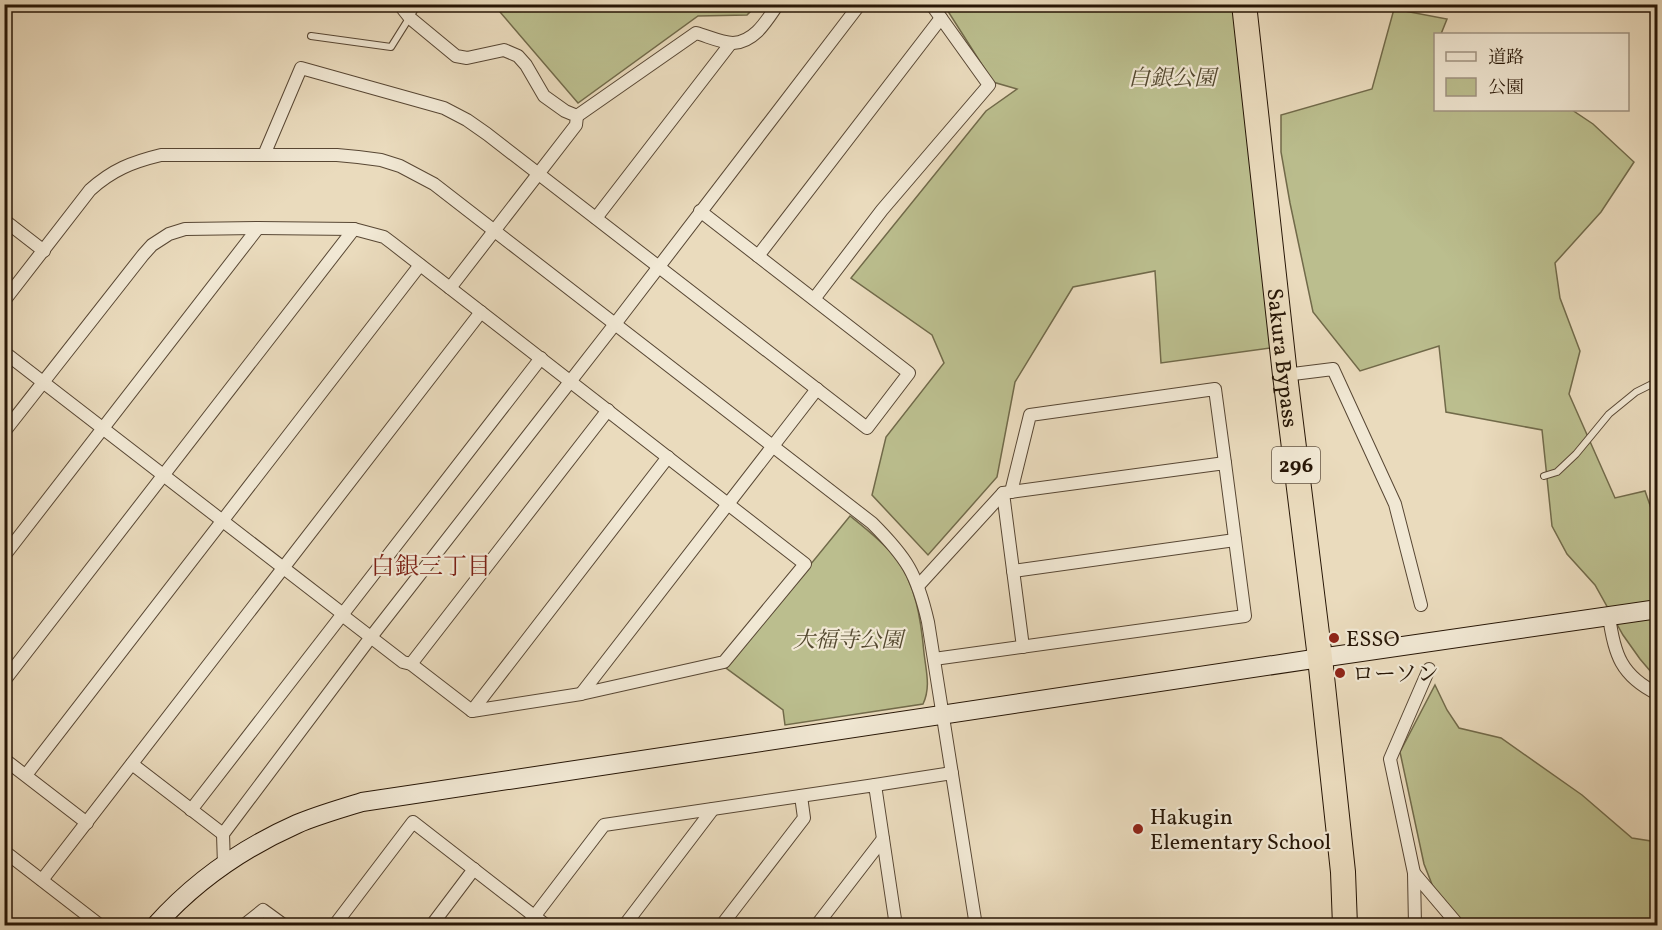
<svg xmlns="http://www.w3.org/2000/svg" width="1662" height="930" viewBox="0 0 1662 930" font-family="Vollkorn,'Noto Serif JP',serif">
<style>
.green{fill:#bbbe8e;stroke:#716a4a;stroke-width:1.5}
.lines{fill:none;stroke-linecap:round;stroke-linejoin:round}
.lane-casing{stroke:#584734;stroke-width:8}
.street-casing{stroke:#584734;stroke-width:14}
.secondary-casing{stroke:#271606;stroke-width:20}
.highway-casing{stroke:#271606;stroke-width:26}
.lane{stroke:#f1e8d4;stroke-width:6}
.street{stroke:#f1e8d4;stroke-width:12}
.secondary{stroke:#f1e8d4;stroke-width:18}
.highway{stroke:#eadbbd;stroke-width:24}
.poi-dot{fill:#8f2418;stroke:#f1e8d4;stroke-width:2}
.labels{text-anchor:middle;stroke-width:4.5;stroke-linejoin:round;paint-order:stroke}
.shield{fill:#f1e8d4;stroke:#645544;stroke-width:1.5}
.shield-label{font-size:21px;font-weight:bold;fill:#271606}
.park-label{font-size:22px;font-style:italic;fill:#53482f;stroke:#f1e8d4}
.street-label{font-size:22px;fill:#271606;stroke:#f1e8d4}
.poi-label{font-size:22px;fill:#271606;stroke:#f1e8d4;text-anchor:start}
.neighbourhood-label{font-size:24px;fill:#7a1f14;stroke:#f1e8d4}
</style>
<rect width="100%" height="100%" fill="#eadbbd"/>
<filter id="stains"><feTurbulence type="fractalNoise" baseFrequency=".00333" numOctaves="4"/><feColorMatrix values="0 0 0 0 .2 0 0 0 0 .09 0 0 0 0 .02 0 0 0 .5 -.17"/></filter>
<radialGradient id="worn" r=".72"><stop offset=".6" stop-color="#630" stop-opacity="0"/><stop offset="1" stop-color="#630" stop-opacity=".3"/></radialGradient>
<g class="green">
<path d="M494 5H757L747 15 698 16 578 103Z"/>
<path d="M944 5H1237L1278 347 1161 363 1155 271 1073 287 1015 382 997 477 928 555 872 495 886 437 944 363 932 335 851 278 986 111 1017 89 993 82Z"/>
<path d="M1394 9 1447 19 1441 34H1436V110H1572L1593 124 1634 162 1601 212 1555 263 1560 298 1580 351 1569 394 1615 498 1645 491 1657 525V679L1640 659 1623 635 1595 585 1567 554 1552 526 1542 430 1446 412 1439 346 1360 371 1313 312 1290 203 1281 152V115L1372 89Z"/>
<path d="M850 516C865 528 882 541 895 557 916 584 921 620 924 653 926 671 931 687 923 704L785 725 783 710 726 668Z"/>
<path d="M1435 685 1447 710 1459 728 1501 738 1582 795 1632 838 1657 842V925H1448L1424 864 1400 752Z"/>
</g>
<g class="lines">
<defs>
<g id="lane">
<path d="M311 36 391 47 418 4"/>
<path d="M1544 476 1557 472 1576 454 1609 414 1636 392 1658 381"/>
</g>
<g id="street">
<path d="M399 4 410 18 456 56 467 58 504 50 518 56 526 65 544 96 565 111 577 116 576 125 450 288"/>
<path d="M577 116 696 33C707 36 722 43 733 43 755 42 767 20 778 4"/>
<path d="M264 155 301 68 444 108 467 120 487 134 867 428 909 373 700 211"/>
<path d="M596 218 731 43"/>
<path d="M4 220 44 251"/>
<path d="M758 256 941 18"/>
<path d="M814 299 882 210 989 85 931 4"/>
<path d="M4 301 90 190C112 170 132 162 161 155H337L358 157 381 160 400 166 434 184 872 523C907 558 917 574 928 622L976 926"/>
<path d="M4 352 343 614"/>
<path d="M1285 375 1333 369 1395 504 1421 605"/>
<path d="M4 432 143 255 152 245 169 234 185 229 258 228 354 229 384 237 392 243 805 564 724 662 581 694 472 711 411 664 403 662 342 615"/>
<path d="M1011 492 1030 415 1215 389 1225 463"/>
<path d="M1003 493 1023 647"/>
<path d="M4 556 258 228"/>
<path d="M1013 571 1235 540"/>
<path d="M918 586 1003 493 1225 463 1245 616 934 659"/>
<path d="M1609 616C1614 654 1621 676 1658 694"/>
<path d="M411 664 608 410"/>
<path d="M4 681 354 229"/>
<path d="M581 694 817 389"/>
<path d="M472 711 668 457"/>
<path d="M4 759 87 823"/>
<path d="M132 764 223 834"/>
<path d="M26 775 420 265"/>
<path d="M875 785 952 773"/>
<path d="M191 810 541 358"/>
<path d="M4 851 101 926"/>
<path d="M224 865 223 834 371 637 615 324 860 4"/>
<path d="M1414 873 1459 926"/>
<path d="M42 880 481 312"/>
<path d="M243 926 263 910 285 926"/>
<path d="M334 926 413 822 547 926"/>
<path d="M431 926 474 869"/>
<path d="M527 926 604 825 875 785 896 926"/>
<path d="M624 926 713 809"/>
<path d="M721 926 804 818 801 796"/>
<path d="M816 926 883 839"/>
<path d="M1415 926 1414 873 1390 759 1429 669"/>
</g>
<path id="secondary" d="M155 926C194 882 243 848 297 824 318 815 340 809 362 802L1320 658 1658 609"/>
<g id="highway">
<path id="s1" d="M1244 4 1285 375 1320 658 1343 872 1345 926"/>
</g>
</defs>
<use href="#lane" class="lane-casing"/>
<use href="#street" class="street-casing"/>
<use href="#secondary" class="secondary-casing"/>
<use href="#highway" class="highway-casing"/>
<use href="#lane" class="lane"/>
<use href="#street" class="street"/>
<use href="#secondary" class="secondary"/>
<use href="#highway" class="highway"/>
</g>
<g class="poi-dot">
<circle cx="1334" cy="638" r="6"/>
<circle cx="1340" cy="673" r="6"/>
<circle cx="1138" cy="829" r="6"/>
</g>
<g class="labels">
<rect class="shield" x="1272" y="447" width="48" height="36" rx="4.5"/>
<g class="shield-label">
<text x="1296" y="472">296</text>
</g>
<g class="park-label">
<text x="1172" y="85">白銀公園</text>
<text x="848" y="647">大福寺公園</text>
</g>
<g class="street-label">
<text dy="8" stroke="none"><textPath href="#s1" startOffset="356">Sakura Bypass</textPath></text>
</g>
<g class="poi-label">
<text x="1346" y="646">ESSO</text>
<text x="1352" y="681">ローソン</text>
<text x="1150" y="824">Hakugin<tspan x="1150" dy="25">Elementary School</tspan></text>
</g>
<g class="neighbourhood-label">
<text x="431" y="574">白銀三丁目</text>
</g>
</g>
<rect width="1662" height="930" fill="none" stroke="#eadbbd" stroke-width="24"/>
<rect x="6" y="6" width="1650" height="918" fill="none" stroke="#271606" stroke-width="3"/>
<rect x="12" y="12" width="1638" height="906" fill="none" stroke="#271606" stroke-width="1.5"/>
<rect x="1434" y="33" width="195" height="78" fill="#f1e8d4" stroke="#a09482" stroke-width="1.5"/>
<rect x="1446" y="52" width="30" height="9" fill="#f1e8d4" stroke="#a09482" stroke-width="1.5"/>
<text x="1488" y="63" font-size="18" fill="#271606">道路</text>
<rect x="1446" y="78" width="30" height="18" fill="#bbbe8e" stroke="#a09482" stroke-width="1.5"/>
<text x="1488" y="93" font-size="18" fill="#271606">公園</text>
<rect width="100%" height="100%" filter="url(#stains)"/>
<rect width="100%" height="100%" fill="url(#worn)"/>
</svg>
